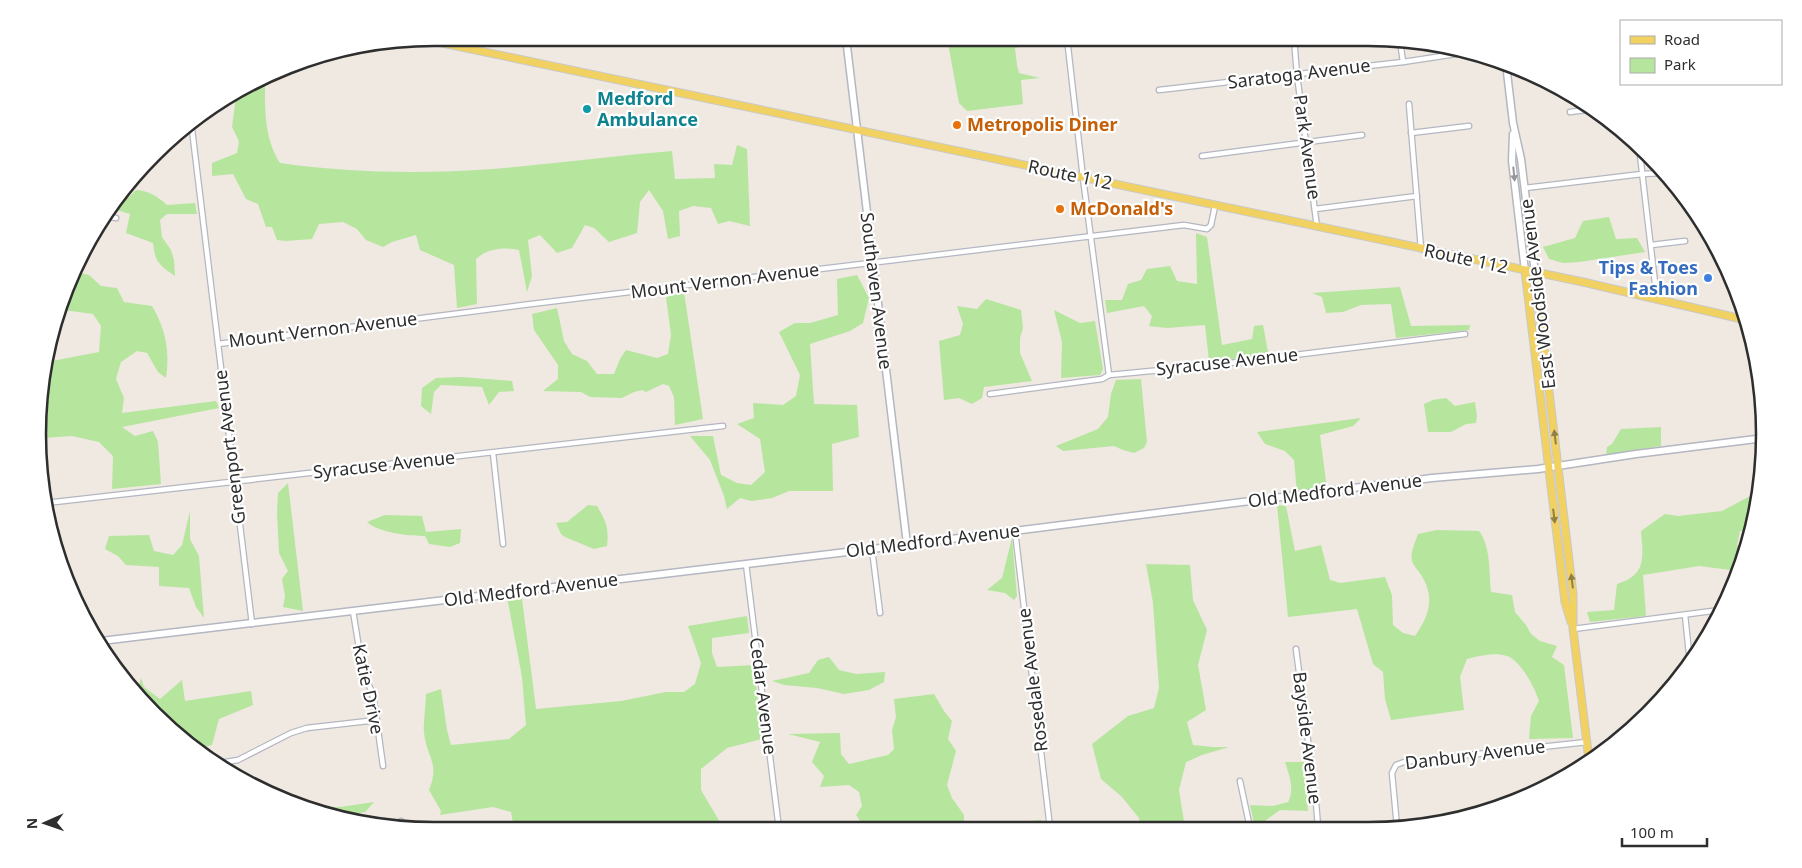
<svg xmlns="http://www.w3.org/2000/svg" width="1802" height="868" viewBox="0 0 1802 868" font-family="'Noto Sans',sans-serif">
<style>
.green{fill:#b6e59e}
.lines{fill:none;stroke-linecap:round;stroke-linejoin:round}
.street-casing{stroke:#b4b7c1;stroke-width:7}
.secondary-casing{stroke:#b4b7c1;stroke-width:9}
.primary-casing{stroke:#c9c9c9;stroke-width:9}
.street{stroke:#fff;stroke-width:4.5}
.secondary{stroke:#fff;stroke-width:6}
.primary{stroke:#f2d163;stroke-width:7}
.oneway{fill:#969696}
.oneway2{fill:#908048}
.culture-dot{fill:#0f9aa8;stroke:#fff;stroke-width:2}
.food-dot{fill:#e8710a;stroke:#fff;stroke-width:2}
.shop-dot{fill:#3f7fe0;stroke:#fff;stroke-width:2}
.labels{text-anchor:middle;stroke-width:4.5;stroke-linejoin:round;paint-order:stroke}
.street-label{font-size:18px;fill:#2e2e2e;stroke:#fff}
.culture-label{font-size:18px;font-weight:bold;fill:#0d838f;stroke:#fff;text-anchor:start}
.food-label{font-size:18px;font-weight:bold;fill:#c56008;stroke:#fff;text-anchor:start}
.shop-label{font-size:18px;font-weight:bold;fill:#366cbe;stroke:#fff;text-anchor:end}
.rim{fill:none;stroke:#2e2e2e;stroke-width:2.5}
</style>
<rect width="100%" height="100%" fill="#efe9e1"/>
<g class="green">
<path d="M947 38H1060V40L1015 48 1017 65 1019 73 1040 78 1021 80 1023 104 967 111 959 103Z"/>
<path d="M265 80C265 109 264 138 280 163 350 173 422 174 493 169 553 164 612 156 672 151L675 179 715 178 714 164 732 165 737 145 747 149 750 226 729 221 718 224 711 208 693 206 679 211 680 236 668 239 663 211 649 190 640 202 637 233 609 242 594 228 585 225 572 248 557 253 540 235 528 240 532 276 527 292 519 250C503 247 489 248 476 259L477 304 457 308 454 265 420 250 416 235 392 242 383 247 366 240 357 229 343 222 319 224 312 239 286 241 277 240 272 227H266L258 204 246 199 233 174 212 176V163L237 153 239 141 232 127 236 96Z"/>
<path d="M136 190C149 191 157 196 167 205L195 203 197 214H167L160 220 162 237 171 250 174 260 175 276C159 265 155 262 153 243L126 233 130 214 110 208 116 200 129 197Z"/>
<path d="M1609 217 1616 239 1637 238 1645 252 1579 262 1563 263 1549 259 1543 247 1575 238 1583 221Z"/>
<path d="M1196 233 1207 237 1222 345 1252 339 1254 326 1263 325 1268 352 1256 357 1209 361 1205 325 1167 328 1149 326 1152 316 1144 306 1107 313 1105 300H1122L1128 284 1141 280 1147 269 1170 266 1177 281 1197 284Z"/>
<path d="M77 272 89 275 101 286 117 288 124 302 152 306C166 329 170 353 166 378L158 372 147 353 137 351 121 362 116 379 124 398 122 413 216 401 219 408 122 427 135 436 153 431 158 442 161 484 112 489 113 456 99 442 72 436 42 438 45 356 47 351 52 361 99 352 101 326 93 314 63 310Z"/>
<path d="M857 275 869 298 863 323 850 331 810 344 814 404 857 405 859 437 832 444 833 491H789L772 498 751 501 740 498 727 509 724 496 710 460 690 436H713L721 475 737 483 751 485 765 472 760 439 737 424 754 418 753 403 783 405 796 396 800 375 779 332 795 323H810L838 315 837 279Z"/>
<path d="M1400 287 1411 326 1470 325 1469 330 1396 338 1391 304 1361 305 1343 312 1326 313 1322 297 1312 293Z"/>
<path d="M684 292 703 419 675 425 674 397 669 386 663 384 646 392 642 390 634 392 622 398 590 397 581 392 543 391 558 379V365L534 330 532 314 557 308 564 341 572 354 587 361 597 374H614L620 359 626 350 657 358 668 354 671 335 666 297Z"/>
<path d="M986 299 1021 310 1023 328 1020 338V353L1032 381 984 387 982 398 972 404 959 398 944 400 939 341 960 335 963 324 957 306 977 309Z"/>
<path d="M1054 310 1080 323 1095 321 1103 369 1100 375 1061 378 1062 342Z"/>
<path d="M461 377 512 381 514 391 499 392 489 405 482 387 441 385 434 392 431 414 421 406 422 388 436 378Z"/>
<path d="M1141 379 1147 442 1144 448 1134 453 1123 450 1114 446 1063 451 1056 446 1098 429 1108 417 1111 394 1116 380Z"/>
<path d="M1446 398 1455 406 1475 402 1477 416 1476 423 1466 424 1451 432H1428L1424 404 1433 400Z"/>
<path d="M1361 418 1353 426 1320 435 1327 489 1297 492 1294 460 1285 451 1265 444 1257 432Z"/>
<path d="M1661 427V446L1606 455 1607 447 1612 444 1621 429Z"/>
<path d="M288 483 303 611 283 607 285 596 282 579 288 571 279 553 277 513 278 493Z"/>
<path d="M1752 495 1758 496 1757 512 1751 529 1740 531 1737 545 1745 550 1739 571 1699 566 1643 575 1646 616 1590 622 1587 612 1614 610 1617 584C1647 575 1643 557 1641 531L1665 514 1678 516 1722 511Z"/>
<path d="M588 505 597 506C606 521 609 528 607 546L594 549 565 537 561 534 556 523 567 522Z"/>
<path d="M1277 505 1286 506 1295 551 1321 545 1330 580 1340 583 1385 577 1392 595 1393 625 1403 633 1415 636C1428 617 1435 600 1423 578 1420 572 1414 567 1412 561 1410 553 1415 542 1418 534L1437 530 1479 531C1491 547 1489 572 1491 592L1512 595 1515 612 1526 625 1531 634 1540 641 1557 646 1552 657 1564 665 1573 738 1529 739 1531 716 1539 701C1535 688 1521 661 1507 656 1495 652 1479 656 1467 659L1460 677 1464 710 1391 720 1385 699 1383 672 1373 664 1357 609 1288 617Z"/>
<path d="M190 511V539L199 556 204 618 196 607 189 588 159 586V567L126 565 118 556 105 549 109 536 149 535 154 551 173 555 182 545Z"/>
<path d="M385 515 422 516 426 532 461 529 460 543 450 547 429 544 425 536C409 536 379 533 367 522Z"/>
<path d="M1012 538 1017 596 1014 600 1005 593 987 590 1002 578Z"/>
<path d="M1146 564 1190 565 1193 600 1207 630 1198 665 1206 710 1187 722 1193 745 1213 747H1229L1202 755 1186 762 1179 790 1185 828H1140L1139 818 1122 797 1101 779 1092 744 1128 716 1154 708 1159 688 1153 603Z"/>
<path d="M507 597 522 599 536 709 621 701 666 692H684L695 684 701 663 688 626 747 616 749 633 712 638V653L717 667 754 665 762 739 727 748 701 769V790L724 829 603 830 594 828 593 830H514L511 812 493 807 440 815 441 811 429 790C440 763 427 758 424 733 423 725 426 704 426 694L441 689 447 730 451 745 509 739 526 725 522 677Z"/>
<path d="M829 657 839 670 856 674 885 672 884 682 869 690 844 694 817 688 784 685 772 681 809 673 818 660Z"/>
<path d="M141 678 144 687 160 699 182 680 185 701 251 691 253 705 219 719 212 745 196 749 154 715 137 692Z"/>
<path d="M934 694 944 711 952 721 948 739 956 751 947 785 952 798 964 815V828L1041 820 1042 828 863 829V826L856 815 862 806 859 792 849 785 820 787 824 776 812 762 820 742 788 734 840 733 841 754 849 764 888 755 894 749 892 730 896 717 894 699Z"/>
<path d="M1285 762H1304L1308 811 1280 810 1255 828 1250 805 1273 806 1288 802C1295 789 1289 775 1285 762Z"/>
<path d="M374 802 365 812 337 817 303 807H340Z"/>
</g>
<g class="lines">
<defs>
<g id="street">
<path d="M1067 38 1083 178 1109 375"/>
<path d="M1294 38 1297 75 1317 227"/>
<path d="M1400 41 1403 62"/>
<path d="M1159 90 1403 62 1469 52"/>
<path d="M1409 104 1421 249"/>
<path d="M1570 112 1594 109"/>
<path d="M191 121 252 624"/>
<path d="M1411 133 1469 126"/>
<path d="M1639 146 1655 283 1651 298"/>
<path d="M1202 156 1362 135"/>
<path d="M1525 188 1642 174 1664 173"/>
<path d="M1315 209 1417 196"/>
<path d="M105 216 116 218"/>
<path d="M1651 245 1685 241"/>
<path d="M218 344 523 305 1184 225 1207 229 1211 225 1215 206"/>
<path d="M990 394 1102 379 1109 375 1214 365 1465 334"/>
<path d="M493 453 503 544"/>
<path d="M46 503 723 426"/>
<path d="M1015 531 1050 828"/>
<path d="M872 549 880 613"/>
<path d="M746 564 779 829"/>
<path d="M353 611 363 673 371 690 374 701 383 766"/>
<path d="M1685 615 1690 663"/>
<path d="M1573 629 1720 610"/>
<path d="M1296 649 1316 802 1318 827"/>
<path d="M214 764 238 760 291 733 307 728 377 720"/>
<path d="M1240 781 1250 828"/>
<path d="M400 827 401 821"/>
<path d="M1397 827 1392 773 1396 765 1404 762 1587 742"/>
</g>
<g id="secondary">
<path d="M846 38 907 544"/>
<path d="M1506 64 1513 123 1521 159 1535 273"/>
<path d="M1513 134 1512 161 1525 271"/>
<path d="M101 641 872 549 1432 478 1538 469 1636 454 1764 438"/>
</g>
<g id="primary">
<path d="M423 39 1583 282 1746 320"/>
<path d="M1525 271 1565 602 1571 622"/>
<path d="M1535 273 1573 594V629L1589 760"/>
</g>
</defs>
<use href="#street" class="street-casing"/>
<use href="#secondary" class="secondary-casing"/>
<use href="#primary" class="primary-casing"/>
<use href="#street" class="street"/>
<use href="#secondary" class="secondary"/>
<use href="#primary" class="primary"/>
</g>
<defs><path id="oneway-solid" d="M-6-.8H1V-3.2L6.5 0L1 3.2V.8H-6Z" transform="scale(1.25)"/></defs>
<use class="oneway" href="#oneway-solid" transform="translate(1514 174) rotate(84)"/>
<g class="oneway2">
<use href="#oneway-solid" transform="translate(1555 437) rotate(-97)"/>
<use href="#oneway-solid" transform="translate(1554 516) rotate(83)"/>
<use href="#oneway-solid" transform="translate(1572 581) rotate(-97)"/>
</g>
<circle class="culture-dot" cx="587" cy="109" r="5"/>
<g class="food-dot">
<circle cx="957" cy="125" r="5"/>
<circle cx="1060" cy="209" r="5"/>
</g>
<circle class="shop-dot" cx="1708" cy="278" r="5"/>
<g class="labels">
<g class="street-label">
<text transform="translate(1299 74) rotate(-7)" y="6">Saratoga Avenue</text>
<text transform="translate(1307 147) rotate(82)" y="6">Park Avenue</text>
<text transform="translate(1070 175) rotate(12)" y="6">Route 112</text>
<text transform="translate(1466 259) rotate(12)" y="6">Route 112</text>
<text transform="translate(725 281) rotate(-7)" y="6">Mount Vernon Avenue</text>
<text transform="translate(876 291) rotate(83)" y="6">Southaven Avenue</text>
<text transform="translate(1538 294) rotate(-97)" y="6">East Woodside Avenue</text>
<text transform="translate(323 330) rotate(-7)" y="6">Mount Vernon Avenue</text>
<text transform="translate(1227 362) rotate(-6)" y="6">Syracuse Avenue</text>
<text transform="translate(230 447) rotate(-97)" y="6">Greenport Avenue</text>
<text transform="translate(384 465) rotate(-6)" y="6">Syracuse Avenue</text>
<text transform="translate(1335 491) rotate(-7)" y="6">Old Medford Avenue</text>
<text transform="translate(933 541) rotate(-7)" y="6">Old Medford Avenue</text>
<text transform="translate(531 590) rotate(-7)" y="6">Old Medford Avenue</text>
<text transform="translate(1033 680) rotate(-97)" y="6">Rosedale Avenue</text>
<text transform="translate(368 689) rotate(78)" y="6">Katie Drive</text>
<text transform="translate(763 696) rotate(83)" y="6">Cedar Avenue</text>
<text transform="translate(1307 738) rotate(83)" y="6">Bayside Avenue</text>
<text transform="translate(1475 755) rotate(-7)" y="6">Danbury Avenue</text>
</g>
<g class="culture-label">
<text x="597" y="105">Medford<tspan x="597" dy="21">Ambulance</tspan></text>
</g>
<g class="food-label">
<text x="967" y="131">Metropolis Diner</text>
<text x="1070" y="215">McDonald's</text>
</g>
<g class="shop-label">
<text x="1698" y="274">Tips &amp; Toes<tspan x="1698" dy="21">Fashion</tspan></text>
</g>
</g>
<path d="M0 0H1802V868H0ZM434 46H1368A388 388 0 0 1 1756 434V434A388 388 0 0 1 1368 822H434A388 388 0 0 1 46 434V434A388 388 0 0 1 434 46Z" fill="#fff" fill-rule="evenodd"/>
<path class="rim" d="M434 46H1368A388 388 0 0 1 1756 434V434A388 388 0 0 1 1368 822H434A388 388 0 0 1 46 434V434A388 388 0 0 1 434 46Z"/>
<rect x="1620" y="20" width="162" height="65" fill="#ffffff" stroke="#ababab"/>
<rect x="1630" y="36" width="25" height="8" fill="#f2d163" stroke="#ababab"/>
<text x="1664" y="45" font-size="15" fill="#2e2e2e">Road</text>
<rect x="1630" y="58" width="25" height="15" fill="#b6e59e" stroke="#ababab"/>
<text x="1664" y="70" font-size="15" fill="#2e2e2e">Park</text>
<g transform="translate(45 823) rotate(268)" stroke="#ffffff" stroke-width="4" paint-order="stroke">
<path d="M0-4L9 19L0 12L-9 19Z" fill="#2e2e2e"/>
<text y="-8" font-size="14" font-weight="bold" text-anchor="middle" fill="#2e2e2e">N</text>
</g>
<path d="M1622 838v8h85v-8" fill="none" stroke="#2e2e2e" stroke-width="2.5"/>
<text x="1630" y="838" font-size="15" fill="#2e2e2e" stroke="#ffffff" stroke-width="4" paint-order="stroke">100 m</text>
</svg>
